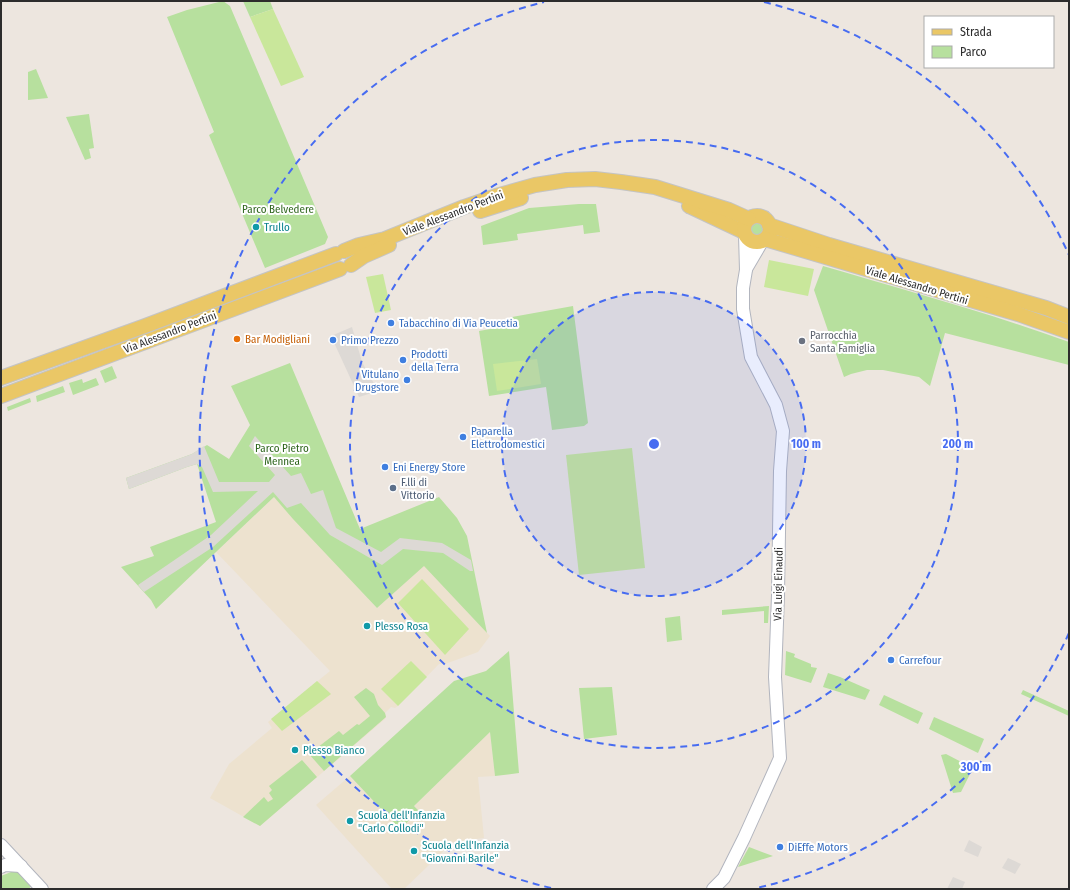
<svg xmlns="http://www.w3.org/2000/svg" width="1070" height="890" viewBox="0 0 1070 890" font-family="'Fira Sans Condensed',sans-serif">
<style>
.education{fill:#ede2cf}
.green{fill:#b7e09e}
.pitch{fill:#c9e79b}
.plaza{fill:#ddd9d5}
.lines{fill:none;stroke-linecap:round;stroke-linejoin:round}
.secondary-casing{stroke:#b2b5be;stroke-width:14}
.primary-casing{stroke:#c4c4c4;stroke-width:16}
.secondary{stroke:#fff;stroke-width:12}
.primary{stroke:#eac766;stroke-width:14}
.ring{fill:none;stroke:#476cf1;stroke-width:2;stroke-dasharray:7 5}
.culture-dot{fill:#0f9aa8;stroke:#fff;stroke-width:1.5}
.shop-dot{fill:#3f7fe0;stroke:#fff;stroke-width:1.5}
.food-dot{fill:#e8710a;stroke:#fff;stroke-width:1.5}
.worship-dot{fill:#6b7280;stroke:#fff;stroke-width:1.5}
.service-dot{fill:#5c6f8a;stroke:#fff;stroke-width:1.5}
.labels{text-anchor:middle;stroke-width:4;stroke-linejoin:round;paint-order:stroke}
.park-label{font-size:11px;fill:#2f661e;stroke:#fff}
.street-label{font-size:11px;fill:#2c2c2c;stroke:#fff}
.culture-label{font-size:11px;fill:#0d838f;stroke:#fff;text-anchor:start}
.shop-label{font-size:11px;fill:#366cbe;stroke:#fff;text-anchor:start}
.worship-label{font-size:11px;fill:#5b616d;stroke:#fff;text-anchor:start}
.food-label{font-size:11px;fill:#c56008;stroke:#fff;text-anchor:start}
.service-label{font-size:11px;fill:#4e5e75;stroke:#fff;text-anchor:start}
.centre{fill:#476cf1;stroke:#fff;stroke-width:2}
.ring-label{font-size:12px;text-anchor:middle;font-weight:bold;fill:#476cf1;stroke:#fff;stroke-width:4;stroke-linejoin:round;paint-order:stroke}
</style>
<rect width="100%" height="100%" fill="#ede6df"/>
<g class="education">
<path d="M274 497 377 608 424 565 490 636 478 652 445 664H439L398 706 395 708 391 707 385 713 386 717 385 719 260 826 210 798 229 764 272 728 268 722 330 671 216 552Z"/>
<path d="M490 732 495 776 478 777 484 838 453 842 404 889H392L316 805 350 776 400 829 419 811 414 806Z"/>
</g>
<g class="green">
<path d="M223 1 230 6 328 237 325 244 265 268 209 135 214 132 167 17 187 10Z"/>
<path d="M243 1H270L273 9 250 17Z"/>
<path d="M36 69 48 98 28 100V72Z"/>
<path d="M89 114 94 148 89 149 91 158 85 160 66 117Z"/>
<path d="M579 204H596L600 232 584 234 583 225 517 234 518 240 483 245 481 226 529 208Z"/>
<circle cx="757" cy="229" r="6"/>
<path d="M823 266C905 290 989 313 1069 342V365L945 333 930 386 919 377 883 370H867L851 374 844 377 814 290Z"/>
<path d="M573 306 588 423 584 426 552 430 546 387 489 396 479 331 513 325 512 317Z"/>
<path d="M290 363 360 529 439 497 457 518 467 536 487 633 424 566 377 608 293 519 274 497 156 609 151 600 121 567 154 556 150 547 216 522 197 464 187 467 129 489 126 478 192 454 207 445 229 459 250 425 231 386Z"/>
<path d="M112 366 117 378 105 383 100 371Z"/>
<path d="M96 378 99 385 73 395 69 383 82 379 83 383Z"/>
<path d="M63 386 65 392 37 402 36 396Z"/>
<path d="M30 398 31 402 8 411 7 407Z"/>
<path d="M769 606 768 623H764V611L722 615V610Z"/>
<path d="M680 616 682 640 667 642 665 618Z"/>
<path d="M509 651 519 773 495 776 490 732 414 806 419 811 400 829 350 776 454 681 486 671Z"/>
<path d="M786 651 795 654 794 657 811 664V667L817 668 811 683 785 675Z"/>
<path d="M828 673 840 677 870 690 865 700 823 687Z"/>
<path d="M612 687 617 735 584 739 579 688Z"/>
<path d="M366 688 374 694 378 705 385 713 386 717 324 771 309 754 339 731 343 735 357 724 359 725 370 716 354 697Z"/>
<path d="M1023 690 1069 711V716L1021 694Z"/>
<path d="M884 695 923 713 918 724 879 705Z"/>
<path d="M934 717 984 739 978 753 929 729Z"/>
<path d="M946 754 973 768 961 792 953 793 941 755Z"/>
<path d="M302 760 317 777 260 826 243 817 264 797 268 802 273 799 269 793 272 790 269 786Z"/>
<path d="M749 847 773 856 738 867Z"/>
<path d="M16 870 31 886 29 889H1V876Z"/>
</g>
<g class="pitch">
<path d="M273 9 304 77 281 86 250 17Z"/>
<path d="M769 260 814 269 808 296 764 287Z"/>
<path d="M383 274 391 310 375 313 366 277Z"/>
<path d="M537 359 541 384 497 391 493 364Z"/>
<path d="M632 448 645 568 579 575 566 455Z"/>
<path d="M422 579 469 629 445 655 398 603Z"/>
<path d="M411 661 427 677 398 706 381 689Z"/>
<path d="M317 681 331 694 282 731 271 719Z"/>
</g>
<g class="plaza">
<path d="M352 327 362 362 378 391 359 397 331 336Z"/>
<path d="M255 436 291 476 301 473 311 494 323 490 336 528 381 552 400 538 442 543 471 560 473 571H470L443 553 403 549 382 565 330 535 301 503 287 508 273 492 213 547 144 592 138 585 211 535 258 491 213 492 202 467 197 464 187 467 129 489 126 478 192 454 204 446 219 482H269L275 475 249 446Z"/>
<path d="M969 840 982 847 978 857 964 851Z"/>
<path d="M1008 858 1021 864 1015 874 1002 868Z"/>
<path d="M953 877 965 882 962 889H947Z"/>
</g>
<g class="lines">
<defs>
<g id="secondary">
<path d="M746 269 763 240"/>
<path d="M1 845 42 889"/>
<path d="M1 867 5 865 21 866"/>
<path d="M713 889 724 878 744 838 780 758 775 677 778 595 780 471 783 431 776 405 751 357 743 309V288L746 270 745 234"/>
</g>
<g id="primary">
<path d="M689 206 744 232"/>
<path d="M480 211 521 198"/>
<circle cx="757" cy="229" r="13"/>
<path d="M769 225 829 245 1046 308 1069 317"/>
<path d="M765 239 1018 314 1069 332"/>
<path d="M344 251 359 245 385 239 464 207 496 196 535 185 567 180 595 179 621 182 655 187 729 210 749 219"/>
<path d="M351 265 364 256 389 245"/>
<path d="M1 378 145 326 336 254"/>
<path d="M1 396 340 269"/>
</g>
</defs>
<use href="#secondary" class="secondary-casing"/>
<use href="#primary" class="primary-casing"/>
<use href="#secondary" class="secondary"/>
<use href="#primary" class="primary"/>
</g>
<circle cx="654" cy="444" r="152" fill="#476cf1" fill-opacity=".12"/>
<g class="ring">
<circle cx="654" cy="444" r="152"/>
<circle cx="654" cy="444" r="304"/>
<path d="M1069 633A456 456 0 0 1 757 888M551 888A456 456 0 0 1 544 2M764 2A456 456 0 0 1 1069 255"/>
</g>
<g class="culture-dot">
<circle cx="256" cy="227" r="4"/>
<circle cx="367" cy="626" r="4"/>
<circle cx="295" cy="750" r="4"/>
<circle cx="350" cy="821" r="4"/>
<circle cx="414" cy="851" r="4"/>
</g>
<g class="shop-dot">
<circle cx="391" cy="323" r="4"/>
<circle cx="333" cy="340" r="4"/>
<circle cx="403" cy="360" r="4"/>
<circle cx="407" cy="380" r="4"/>
<circle cx="463" cy="437" r="4"/>
<circle cx="385" cy="467" r="4"/>
<circle cx="891" cy="660" r="4"/>
<circle cx="780" cy="847" r="4"/>
</g>
<circle class="food-dot" cx="237" cy="339" r="4"/>
<circle class="worship-dot" cx="802" cy="341" r="4"/>
<circle class="service-dot" cx="393" cy="488" r="4"/>
<g class="labels">
<g class="park-label">
<text x="278" y="213">Parco Belvedere</text>
<text x="282" y="452">Parco Pietro<tspan x="282" dy="13">Mennea</tspan></text>
</g>
<g class="street-label">
<text transform="translate(453 213) rotate(-21)" y="4">Viale Alessandro Pertini</text>
<text transform="translate(917 285) rotate(17)" y="4">Viale Alessandro Pertini</text>
<text transform="translate(170 332) rotate(-21)" y="4">Via Alessandro Pertini</text>
<text transform="translate(778 584) rotate(-89)" y="4">Via Luigi Einaudi</text>
</g>
<g class="culture-label">
<text x="264" y="231">Trullo</text>
<text x="375" y="630">Plesso Rosa</text>
<text x="303" y="754">Plesso Bianco</text>
<text x="358" y="819">Scuola dell'Infanzia<tspan x="358" dy="13">"Carlo Collodi"</tspan></text>
<text x="422" y="849">Scuola dell'Infanzia<tspan x="422" dy="13">"Giovanni Barile"</tspan></text>
</g>
<g class="shop-label">
<text x="399" y="327">Tabacchino di Via Peucetia</text>
<text x="341" y="344">Primo Prezzo</text>
<text x="411" y="358">Prodotti<tspan x="411" dy="13">della Terra</tspan></text>
<text x="399" y="378" text-anchor="end">Vitulano<tspan x="399" dy="13">Drugstore</tspan></text>
<text x="471" y="435">Paparella<tspan x="471" dy="13">Elettrodomestici</tspan></text>
<text x="393" y="471">Eni Energy Store</text>
<text x="899" y="664">Carrefour</text>
<text x="788" y="851">DiEffe Motors</text>
</g>
<g class="worship-label">
<text x="810" y="339">Parrocchia<tspan x="810" dy="13">Santa Famiglia</tspan></text>
</g>
<g class="food-label">
<text x="245" y="343">Bar Modigliani</text>
</g>
<g class="service-label">
<text x="401" y="486">F.lli di<tspan x="401" dy="13">Vittorio</tspan></text>
</g>
</g>
<circle cx="654" cy="444" r="6" class="centre"/>
<g class="ring-label">
<text x="806" y="448">100 m</text>
<text x="958" y="448">200 m</text>
<text x="976" y="771">300 m</text>
</g>
<rect width="1070" height="890" fill="none" stroke="#2c2c2c" stroke-width="4"/>
<rect x="924" y="16" width="130" height="52" fill="#ffffff" stroke="#ababab"/>
<rect x="932" y="29" width="20" height="6" fill="#eac766" stroke="#ababab"/>
<text x="960" y="36" font-size="12" fill="#2c2c2c">Strada</text>
<rect x="932" y="46" width="20" height="12" fill="#b7e09e" stroke="#ababab"/>
<text x="960" y="56" font-size="12" fill="#2c2c2c">Parco</text>
</svg>
